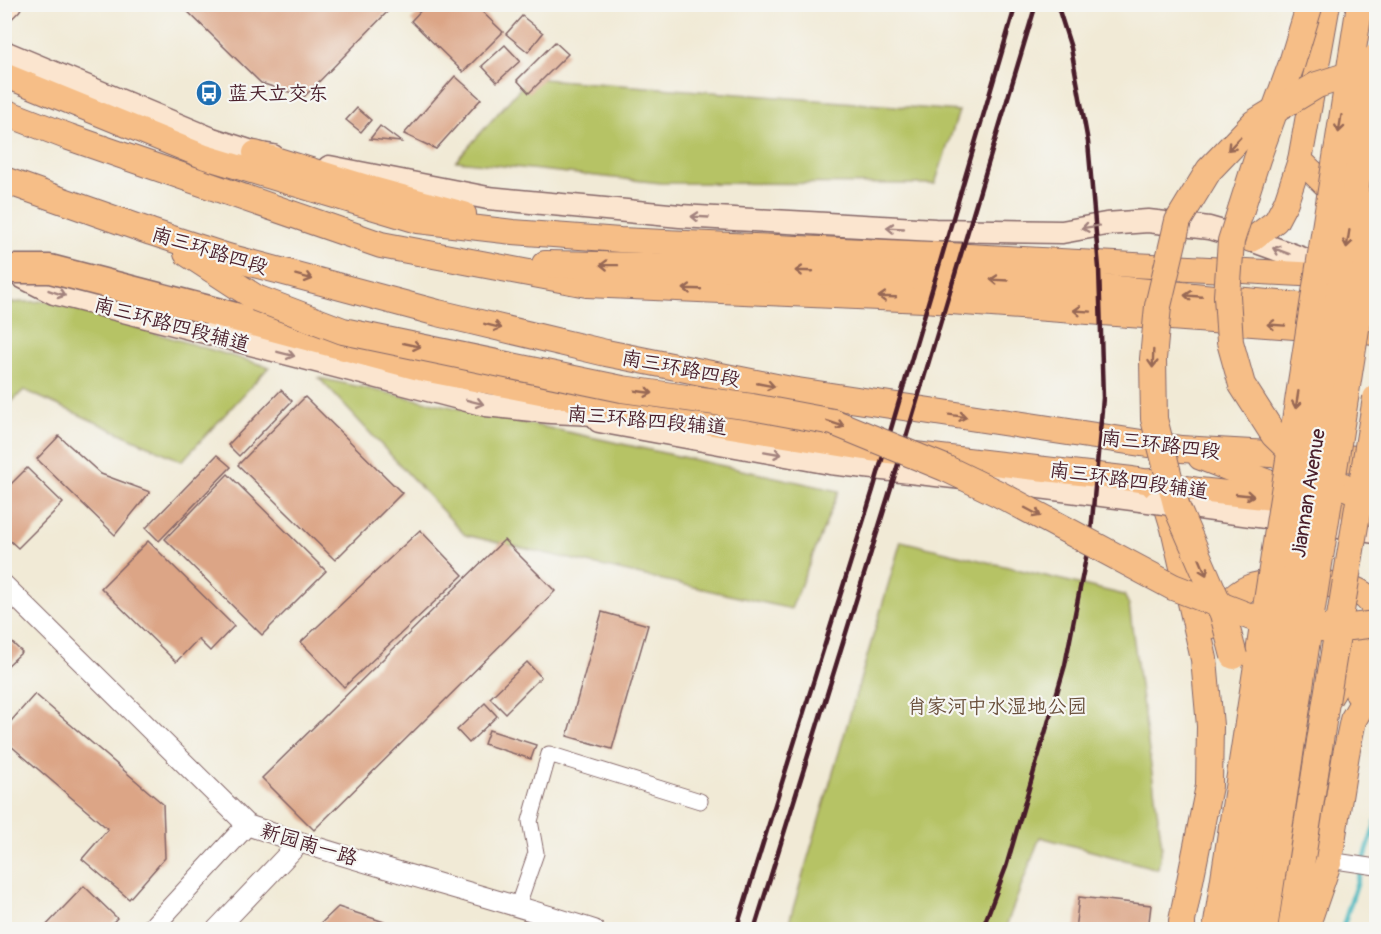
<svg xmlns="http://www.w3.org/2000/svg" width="1381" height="934" viewBox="0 0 1381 934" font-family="Pangolin,'LXGW WenKai TC',sans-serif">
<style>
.green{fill:#b6c365;stroke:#807148;stroke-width:1.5}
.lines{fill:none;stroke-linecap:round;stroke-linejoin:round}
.stream{stroke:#48b8bf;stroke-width:5}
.building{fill:#dca586}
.minor-casing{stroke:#846667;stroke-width:17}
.tertiary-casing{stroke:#846667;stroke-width:22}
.secondary-casing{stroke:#846667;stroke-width:25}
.primary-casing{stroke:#846667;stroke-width:26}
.trunk-casing{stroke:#846667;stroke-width:28}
.motorway-casing{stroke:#846667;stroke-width:31}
.minor{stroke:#fff;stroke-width:15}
.tertiary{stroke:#fff;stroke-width:20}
.secondary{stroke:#fbe5cf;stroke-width:22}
.primary{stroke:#f6be87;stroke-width:24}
.trunk{stroke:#f6be87;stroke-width:26}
.motorway{stroke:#f6be87;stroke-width:28}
.rail{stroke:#4a1f2b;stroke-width:4.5}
.secondary-bridge-casing{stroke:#846667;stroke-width:25;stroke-linecap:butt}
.trunk-bridge-casing{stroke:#846667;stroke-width:28;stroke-linecap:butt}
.motorway-bridge-casing{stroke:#846667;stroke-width:31;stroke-linecap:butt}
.secondary-bridge{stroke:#fbe5cf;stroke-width:22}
.trunk-bridge{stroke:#f6be87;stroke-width:26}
.motorway-bridge{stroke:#f6be87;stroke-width:28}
.oneway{stroke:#976754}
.oneway2{stroke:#a2827d}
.labels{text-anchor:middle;stroke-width:4.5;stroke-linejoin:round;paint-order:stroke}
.poi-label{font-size:20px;fill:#4a1f2b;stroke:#f6f6f2;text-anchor:start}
.street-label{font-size:20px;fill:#4a1f2b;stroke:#f6f6f2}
.park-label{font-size:20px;fill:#6a503c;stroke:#f6f6f2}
</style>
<rect width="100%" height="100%" fill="#f6f6f2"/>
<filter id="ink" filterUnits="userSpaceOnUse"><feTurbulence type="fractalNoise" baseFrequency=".0167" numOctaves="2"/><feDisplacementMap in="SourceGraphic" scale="12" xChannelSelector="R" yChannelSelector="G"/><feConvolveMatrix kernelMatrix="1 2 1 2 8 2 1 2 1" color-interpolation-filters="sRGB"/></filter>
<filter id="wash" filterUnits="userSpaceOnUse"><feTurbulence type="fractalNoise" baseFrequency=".008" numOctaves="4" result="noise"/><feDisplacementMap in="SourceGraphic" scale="24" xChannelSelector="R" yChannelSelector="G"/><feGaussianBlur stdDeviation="1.35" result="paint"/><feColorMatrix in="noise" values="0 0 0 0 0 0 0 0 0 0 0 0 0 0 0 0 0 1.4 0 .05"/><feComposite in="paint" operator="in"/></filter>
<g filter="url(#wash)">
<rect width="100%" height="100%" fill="#f1ead6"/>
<g class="green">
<path d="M529 78 959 111 935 184 661 183 456 161Z"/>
<path d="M47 301 269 367 182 461 24 390 5 408V303Z"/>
<path d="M319 378 839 491 791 609 465 535Z"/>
<path d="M901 541 1124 595 1129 605 1162 846 1158 869 1040 837 1005 929H787Z"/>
</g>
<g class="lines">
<path class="stream" d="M1342 930 1376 822"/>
</g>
<g id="blocks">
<g class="building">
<path d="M180 4H395L304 97 261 83Z"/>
<path d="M427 4H474L503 32 463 72 411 21Z"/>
<path d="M522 16 543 33 528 52 506 34Z"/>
<path d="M555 42 568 54 529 93 517 80Z"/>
<path d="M505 45 520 61 497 82 482 66Z"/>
<path d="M455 76 481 99 436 149 404 134Z"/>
<path d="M357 108 371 120 361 132 346 120Z"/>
<path d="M380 126 401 142 370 139Z"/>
<path d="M281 390 292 401 239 456 228 445Z"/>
<path d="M305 397 402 493 335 560 238 465Z"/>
<path d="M59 436 101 474 150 492 115 535 37 459Z"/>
<path d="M217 455 231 467 159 541 146 528Z"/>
<path d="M27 468 63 503 18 548 4 535V491Z"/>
<path d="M228 474 326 571 262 635 165 539Z"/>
<path d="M420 530 463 575 344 687 301 642Z"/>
<path d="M504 540 555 591 314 830 262 778Z"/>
<path d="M148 541 234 626 210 651 198 639 176 662 101 588Z"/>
<path d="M602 612 648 625 612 749 567 736Z"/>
<path d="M4 635 22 652 4 669Z"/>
<path d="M527 662 541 677 505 713 490 698Z"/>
<path d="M35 694 163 804 165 858 129 899 82 859 108 829 4 740V729Z"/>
<path d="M485 703 497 716 469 743 457 730Z"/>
<path d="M489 730 536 745 531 759 484 744Z"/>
<path d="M84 886 117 918 106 930H42Z"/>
<path d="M1079 897 1151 905 1148 930H1075Z"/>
<path d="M338 907 406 929V930H314Z"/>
</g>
</g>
</g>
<g filter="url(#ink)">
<use href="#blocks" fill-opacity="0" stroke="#846667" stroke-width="1.5"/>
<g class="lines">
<defs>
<g id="minor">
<path d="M1329 860 1376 867"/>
<path d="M518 905 536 853 530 821 549 754 700 801"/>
</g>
<g id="tertiary">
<path d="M4 585 247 825C361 864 479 893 594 930"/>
<path d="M150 930 247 825"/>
<path d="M216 930 299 843"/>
</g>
<g id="secondary">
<path d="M4 10 10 4"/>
<path d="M4 52 212 139 255 153 273 156"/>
<path d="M329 167 488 198 680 216 935 230 1062 232 1106 224 1148 221 1209 228 1251 240 1334 270"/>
<path d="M9 270 54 293 486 405 551 412 618 415"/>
<path d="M599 421 830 463 1007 483 1156 502"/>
<path d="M1177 505 1376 532"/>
</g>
<g id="primary">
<path d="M4 75 205 157 418 221 513 232 620 240 930 254 1337 276"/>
<path d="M255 153 373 189 464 214"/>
<path d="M1300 160 1343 202"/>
<path d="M1251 240 1276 221 1286 202 1300 160 1328 4"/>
<path d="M688 419 871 449 1132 479 1199 490 1376 509"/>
</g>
<g id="trunk">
<path d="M4 112 69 137 381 245 587 284 924 299 1376 332"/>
<path d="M4 180 151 232 228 257 438 313 606 353 791 390 1181 449 1376 460"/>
<path d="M187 253 256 298"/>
<path d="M545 264C715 267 885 271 1054 284 1148 291 1241 301 1335 309"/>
<path d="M1201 457 1304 497"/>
<path d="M1151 482 1164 495 1174 528 1204 659 1210 726 1209 786 1182 921V930"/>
<path d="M1216 626C1220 610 1235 594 1249 588 1267 580 1334 582 1352 589 1364 593 1369 599 1376 609"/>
<path d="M1358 693 1359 687 1371 666 1376 652"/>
<path d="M1216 930 1262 633"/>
<path d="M1240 930 1286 637"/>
<path d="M1264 930 1307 640"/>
<path d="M1291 930 1326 702 1372 626 1376 621"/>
<path d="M1305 930 1329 860 1346 754 1353 720 1372 687 1376 681"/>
</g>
<path id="motorway" d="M209 310 419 366 688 419"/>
</defs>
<use href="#minor" class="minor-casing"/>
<use href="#tertiary" class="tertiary-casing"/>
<use href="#secondary" class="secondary-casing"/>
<use href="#primary" class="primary-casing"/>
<use href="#trunk" class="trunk-casing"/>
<use href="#motorway" class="motorway-casing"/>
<use href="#minor" class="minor"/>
<use href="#tertiary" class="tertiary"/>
<use href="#secondary" class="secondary"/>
<use href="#primary" class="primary"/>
<use href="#trunk" class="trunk"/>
<use href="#motorway" class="motorway"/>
<g class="rail">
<path d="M736 930 873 490 1016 4"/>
<path d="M754 930 893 481 1036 4"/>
<path d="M982 930 1006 867 1065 665 1091 532 1103 398 1099 268 1088 142 1071 48 1057 4"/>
</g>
<defs>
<path id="secondary-bridge" d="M1156 502 1177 505"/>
<g id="trunk-bridge">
<path d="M1310 4 1291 66 1257 159 1231 241 1227 296 1230 342 1242 385 1274 435 1305 465 1345 487 1376 499"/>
<path d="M256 298 343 331 622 389 752 407 833 422 945 468 999 494 1173 587 1251 617 1298 629 1351 627 1376 624"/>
<path d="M1262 633 1360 4"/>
<path d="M1286 637 1376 57"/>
<path d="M1307 640 1376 202"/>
<path d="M1234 656 1223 614 1177 508 1154 419 1153 359 1158 306 1178 221 1209 170 1254 123 1317 85 1355 73 1376 71"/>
<path d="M1326 702 1376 398"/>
</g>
<path id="motorway-bridge" d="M4 269H50L209 310"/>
</defs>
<use href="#secondary-bridge" class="secondary-bridge-casing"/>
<use href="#trunk-bridge" class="trunk-bridge-casing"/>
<use href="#motorway-bridge" class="motorway-bridge-casing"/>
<use href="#secondary-bridge" class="secondary-bridge"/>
<use href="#trunk-bridge" class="trunk-bridge"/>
<use href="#motorway-bridge" class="motorway-bridge"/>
</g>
<defs><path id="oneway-shaft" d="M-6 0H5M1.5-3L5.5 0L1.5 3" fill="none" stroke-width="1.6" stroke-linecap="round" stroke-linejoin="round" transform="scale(1.5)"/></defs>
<g class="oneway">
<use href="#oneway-shaft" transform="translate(1340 124) rotate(99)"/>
<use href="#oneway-shaft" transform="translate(1234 144) rotate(134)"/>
<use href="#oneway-shaft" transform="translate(1348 239) rotate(99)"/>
<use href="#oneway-shaft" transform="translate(609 265) rotate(-179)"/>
<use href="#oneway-shaft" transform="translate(804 271) rotate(-178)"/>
<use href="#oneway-shaft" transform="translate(304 277) rotate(15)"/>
<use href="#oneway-shaft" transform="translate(999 280) rotate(-177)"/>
<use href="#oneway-shaft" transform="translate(692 289) rotate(-178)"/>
<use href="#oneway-shaft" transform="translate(1193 296) rotate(-175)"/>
<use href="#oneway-shaft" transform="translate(887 297) rotate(-178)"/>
<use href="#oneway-shaft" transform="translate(1082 311) rotate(-176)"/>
<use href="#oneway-shaft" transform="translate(1276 325) rotate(-176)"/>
<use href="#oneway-shaft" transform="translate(493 326) rotate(14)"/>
<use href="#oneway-shaft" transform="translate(412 345) rotate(12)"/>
<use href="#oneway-shaft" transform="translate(1153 359) rotate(92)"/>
<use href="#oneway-shaft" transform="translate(766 385) rotate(11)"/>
<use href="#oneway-shaft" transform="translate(644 392) rotate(8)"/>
<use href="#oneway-shaft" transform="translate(1297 400) rotate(99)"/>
<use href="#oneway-shaft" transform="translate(958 416) rotate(9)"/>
<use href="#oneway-shaft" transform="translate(836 424) rotate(18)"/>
<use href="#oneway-shaft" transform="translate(1245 495) rotate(6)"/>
<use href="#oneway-shaft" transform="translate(1033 512) rotate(28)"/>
<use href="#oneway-shaft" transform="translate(1203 567) rotate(67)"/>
</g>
<g class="oneway2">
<use href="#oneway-shaft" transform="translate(700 217) rotate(-177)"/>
<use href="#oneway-shaft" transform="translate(1090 227) rotate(171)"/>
<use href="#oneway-shaft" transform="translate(895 228) rotate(-177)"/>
<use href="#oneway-shaft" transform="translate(1281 251) rotate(-160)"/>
<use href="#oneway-shaft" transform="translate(57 293) rotate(19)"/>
<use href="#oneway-shaft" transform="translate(286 354) rotate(14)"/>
<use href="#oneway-shaft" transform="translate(475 402) rotate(14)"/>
<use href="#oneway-shaft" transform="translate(773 453) rotate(10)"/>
</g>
</g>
<defs>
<symbol id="bus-disc" viewBox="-11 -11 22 22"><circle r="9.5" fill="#1f6fb2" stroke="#f6f6f2"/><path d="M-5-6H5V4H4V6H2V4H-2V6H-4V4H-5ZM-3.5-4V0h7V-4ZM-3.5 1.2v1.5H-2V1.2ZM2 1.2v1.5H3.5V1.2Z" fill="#fff"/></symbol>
</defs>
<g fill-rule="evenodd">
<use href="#bus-disc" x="194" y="78" width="30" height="30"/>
</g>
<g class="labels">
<g class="poi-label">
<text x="228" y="100">蓝天立交东</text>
</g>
<g class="street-label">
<text transform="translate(210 250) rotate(17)" y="7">南三环路四段</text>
<text transform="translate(172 324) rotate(15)" y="7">南三环路四段辅道</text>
<text transform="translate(681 368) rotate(11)" y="7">南三环路四段</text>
<text transform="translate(647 420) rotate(5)" y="7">南三环路四段辅道</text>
<text transform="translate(1161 444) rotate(7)" y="7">南三环路四段</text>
<text transform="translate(1129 480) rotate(8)" y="7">南三环路四段辅道</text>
<text transform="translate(1308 493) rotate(-81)" y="7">Jiannan Avenue</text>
<text transform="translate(309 844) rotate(17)" y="7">新园南一路</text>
</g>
<g class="park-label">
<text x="997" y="713">肖家河中水湿地公园</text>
</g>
</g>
<rect width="1381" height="934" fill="none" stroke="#f6f6f2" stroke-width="24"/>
</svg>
